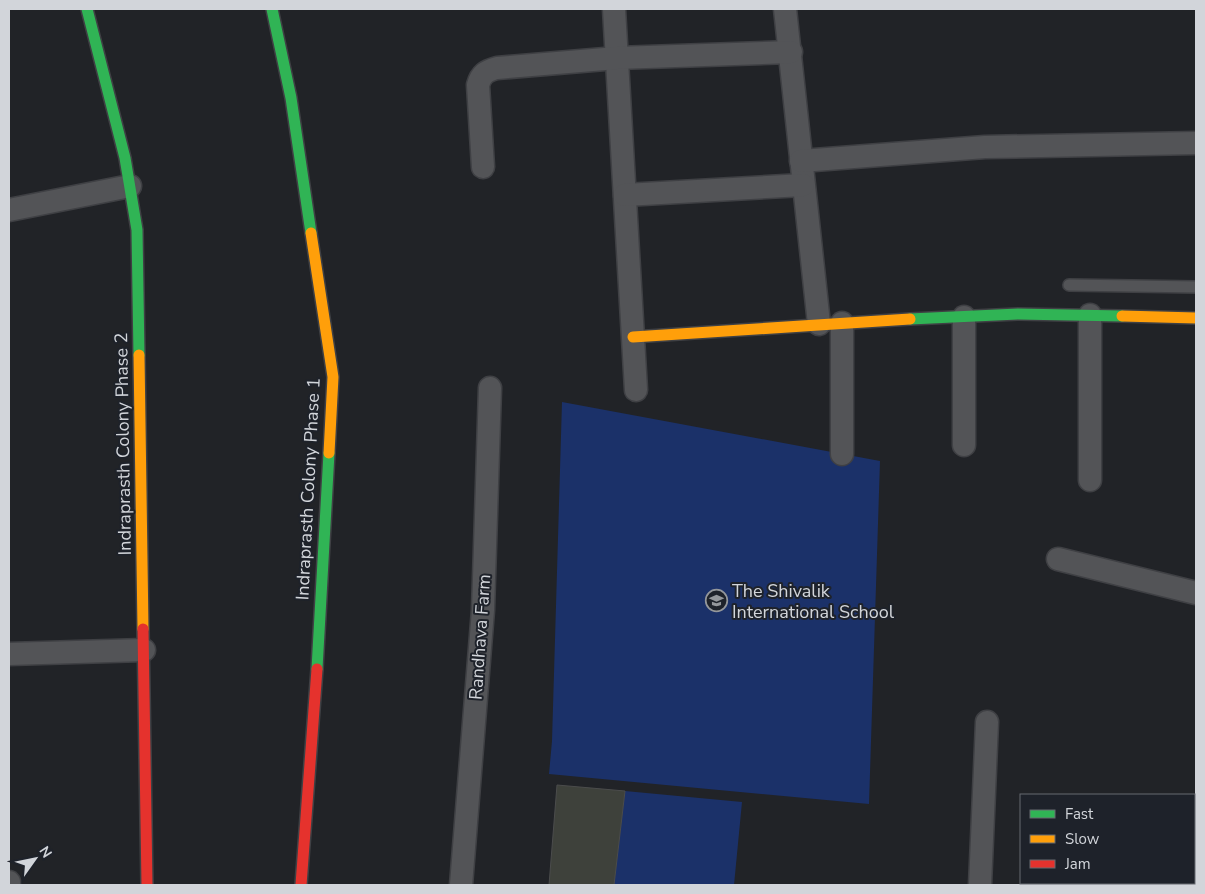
<svg xmlns="http://www.w3.org/2000/svg" width="1205" height="894" viewBox="0 0 1205 894" font-family="'Nunito Sans',sans-serif">
<style>
.green{fill:#1b3169}
.building{fill:#3e413b;stroke:#4b4c4c}
.lines{fill:none;stroke-linecap:round;stroke-linejoin:round}
.lane-casing{stroke:#3f4044;stroke-width:14}
.street-casing{stroke:#3f4044;stroke-width:25}
.fast-casing{stroke:#3f4044;stroke-width:14}
.slow-casing{stroke:#3f4044;stroke-width:14}
.jam-casing{stroke:#3f4044;stroke-width:14}
.lane{stroke:#535457;stroke-width:11}
.street{stroke:#535457;stroke-width:22}
.fast{stroke:#30b455;stroke-width:11}
.slow{stroke:#ff9f0a;stroke-width:11}
.jam{stroke:#e5322d;stroke-width:11}
.labels{text-anchor:middle;stroke-width:4;stroke-linejoin:round;paint-order:stroke}
.street-label{font-size:18px;fill:#d2d5da;stroke:#1e222a}
.poi-label{font-size:18px;fill:#d2d5da;stroke:#1e222a;text-anchor:start}
</style>
<rect width="100%" height="100%" fill="#212327"/>
<g class="green">
<path d="M562 402 880 461 869 804 549 774 552 741Z"/>
<path d="M625 791 742 802 734 885H614Z"/>
</g>
<path class="building" d="M557 785 625 791 614 885H549Z"/>
<g class="lines">
<defs>
<path id="lane" d="M1069 285 1196 287"/>
<g id="street">
<path d="M614 9 636 390"/>
<path d="M785 9 819 324"/>
<path d="M801 161 985 147 1196 143"/>
<path d="M483 167 478 85C481 74 486 71 497 68L617 58 791 52"/>
<path d="M625 195 803 185"/>
<path d="M9 210 130 186"/>
<path d="M842 323V454"/>
<path d="M964 445V317"/>
<path d="M1090 480V315"/>
<path d="M1058 559 1196 593"/>
<path d="M9 654 144 650"/>
<path d="M9 882V885"/>
<path d="M461 885 483 610 490 388"/>
<path d="M980 885 987 722"/>
</g>
<g id="fast">
<path d="M87 9 125 158 137 230 139 355"/>
<path d="M272 9 291 98 311 233"/>
<path d="M910 319 1018 314 1122 316"/>
<path d="M317 669 329 453"/>
<path d="M1192 883V885"/>
</g>
<g id="slow">
<path d="M311 233 333 377 329 453"/>
<path d="M1122 316 1196 318"/>
<path d="M633 337 910 319"/>
<path d="M139 355 143 629"/>
<path d="M1194 853 1196 816"/>
</g>
<g id="jam">
<path d="M143 629 147 885"/>
<path d="M301 885 317 669"/>
</g>
</defs>
<use href="#lane" class="lane-casing"/>
<use href="#street" class="street-casing"/>
<use href="#fast" class="fast-casing"/>
<use href="#slow" class="slow-casing"/>
<use href="#jam" class="jam-casing"/>
<use href="#lane" class="lane"/>
<use href="#street" class="street"/>
<use href="#fast" class="fast"/>
<use href="#slow" class="slow"/>
<use href="#jam" class="jam"/>
</g>
<defs>
<symbol id="school-ring" viewBox="-11 -11 22 22"><circle r="9.5" fill="#1e222a" stroke="#94979b" stroke-width="1.5"/><path d="M0-5L7-2L0 1L-7-2ZM-4 1L0 2.5L4 1V4Q0 6-4 4Z" fill="#94979b"/></symbol>
</defs>
<g fill-rule="evenodd">
<use href="#school-ring" x="704" y="588" width="25" height="25"/>
</g>
<g class="labels">
<g class="street-label">
<text transform="translate(123 444) rotate(-91)" y="6">Indraprasth Colony Phase 2</text>
<text transform="translate(308 489) rotate(-87)" y="6">Indraprasth Colony Phase 1</text>
<text transform="translate(480 637) rotate(-86)" y="6">Randhava Farm</text>
</g>
<g class="poi-label">
<text x="732" y="597">The Shivalik<tspan x="732" dy="21">International School</tspan></text>
</g>
</g>
<rect width="1205" height="894" fill="none" stroke="#d2d5da" stroke-width="20"/>
<rect x="1020" y="794" width="175" height="90" fill="#1e222a" stroke="#666a70"/>
<rect x="1030" y="810" width="25" height="8" fill="#30b455" stroke="#666a70"/>
<text x="1065" y="819" font-size="15" fill="#d2d5da">Fast</text>
<rect x="1030" y="835" width="25" height="8" fill="#ff9f0a" stroke="#666a70"/>
<text x="1065" y="844" font-size="15" fill="#d2d5da">Slow</text>
<rect x="1030" y="860" width="25" height="8" fill="#e5322d" stroke="#666a70"/>
<text x="1065" y="869" font-size="15" fill="#d2d5da">Jam</text>
<g transform="translate(35 859) rotate(57)" stroke="#1e222a" stroke-width="4" paint-order="stroke">
<path d="M0-4L9 19L0 12L-9 19Z" fill="#d2d5da"/>
<text y="-8" font-size="14" font-weight="bold" text-anchor="middle" fill="#d2d5da">N</text>
</g>
</svg>
